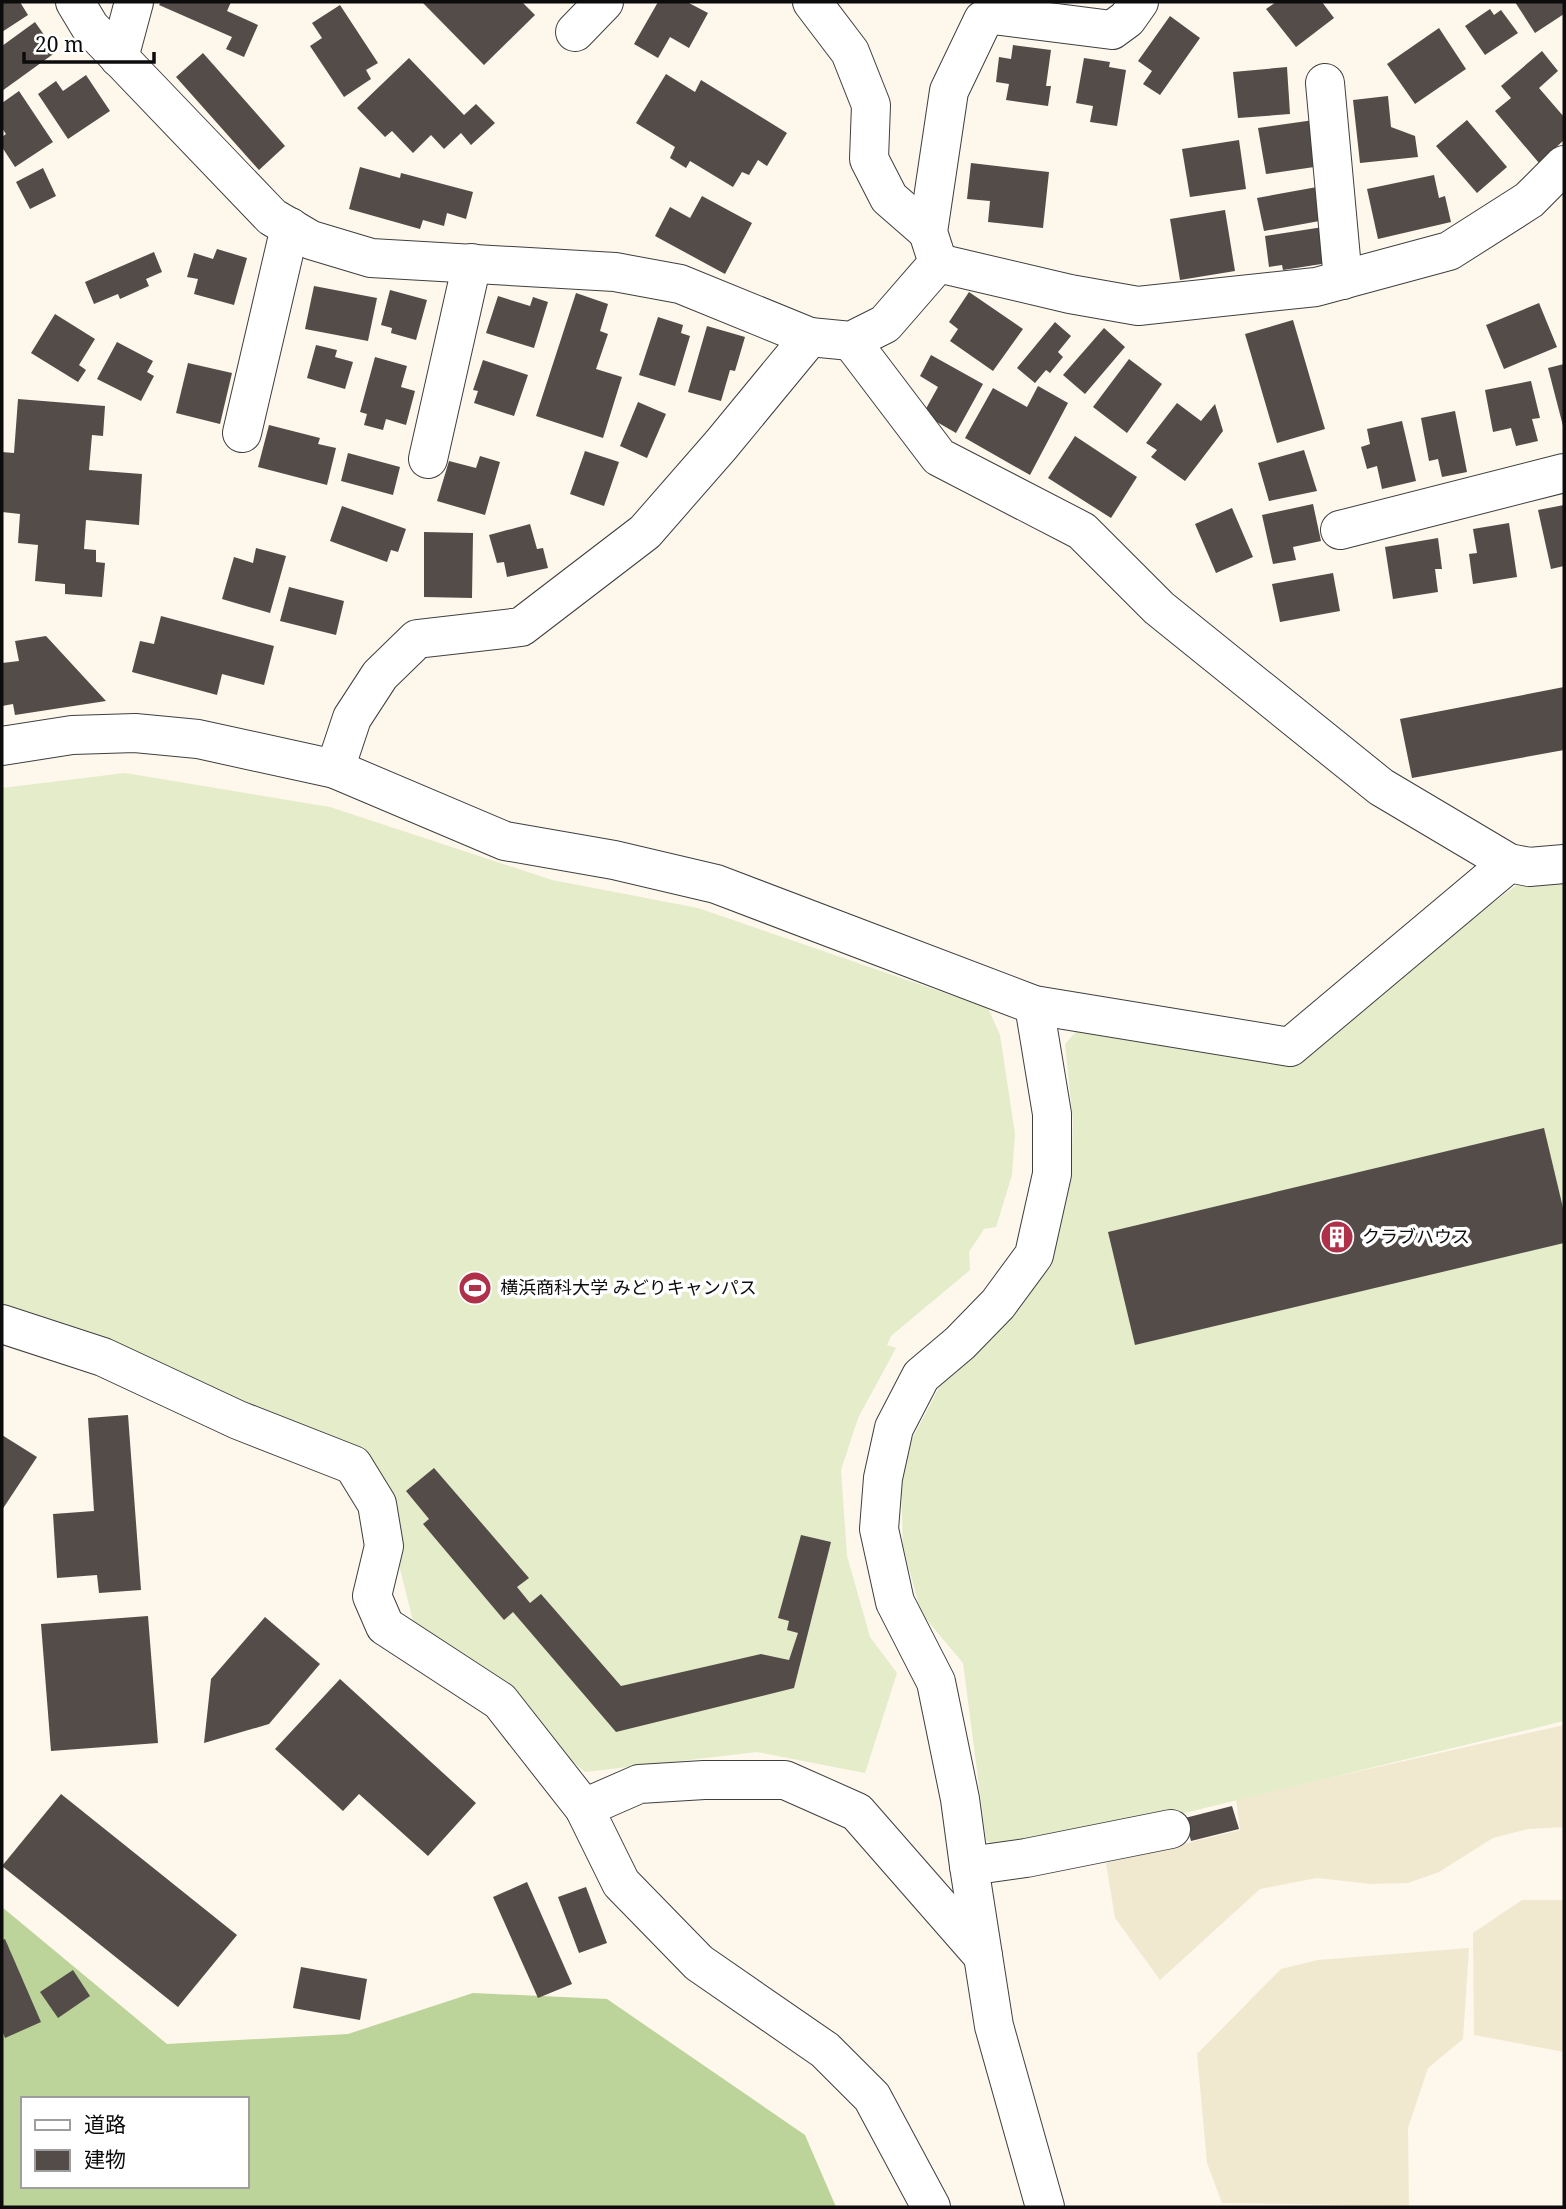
<svg xmlns="http://www.w3.org/2000/svg" width="1566" height="2209" viewBox="0 0 1566 2209" font-family="'Noto Serif','Noto Sans JP',serif">
<style>
.farmland{fill:#f1e9cf}
.forest{fill:#bcd49a;fill-rule:evenodd}
.pitch{fill:#e5ecca}
.building{fill:#534c49}
.lines{fill:none;stroke-linecap:round;stroke-linejoin:round}
.minor-casing{stroke:#3f3f3f;stroke-width:40}
.minor{stroke:#fff;stroke-width:38}
.labels{text-anchor:middle;stroke-width:7;stroke-linejoin:round;paint-order:stroke}
.poi-label{font-size:18px;fill:#0c0c0c;stroke:#fff;text-anchor:start}
</style>
<rect width="100%" height="100%" fill="#fdf7ec"/>
<g class="farmland">
<path d="M1564 1725V1827L1528 1829 1493 1838 1439 1872 1408 1883 1371 1884 1317 1878 1260 1889 1160 1980 1115 1918 1106 1863 1240 1830 1236 1799Z"/>
<path d="M1522 1900H1564V2052L1474 2035 1473 1933Z"/>
<path d="M1469 1948 1463 2039 1428 2068 1408 2128 1409 2206 1222 2203 1207 2163 1197 2054 1281 1969 1318 1960Z"/>
</g>
<path class="forest" d="M2 1907 167 2044 348 2034 473 1993 607 1999 805 2135 836 2207H2ZM23 2099H247V2186H23Z"/>
<g class="pitch">
<path d="M125 773 330 807 552 880 698 908 988 1008 1000 1035 1015 1134 1012 1175 996 1227 984 1229 969 1252 970 1270 891 1336 887 1345 896 1348 858 1418 841 1470 847 1556 870 1637 897 1673 865 1773 757 1752 585 1772 414 1625 373 1460 179 1372 2 1306V788Z"/>
<path d="M1529 876 1564 878V1721L1040 1848 1038 1835 996 1847 986 1840 963 1663 921 1613 903 1546 901 1483 912 1439 943 1380 1020 1309 1050 1264 1071 1176 1073 1121 1065 1044 1092 1014 1301 1043Z"/>
</g>
<g class="building">
<path d="M2 2H20L28 15 2 32Z"/>
<path d="M161 2H231L227 11 258 25 244 57 226 49 232 37 159 5Z"/>
<path d="M422 2H522L535 15 484 65Z"/>
<path d="M658 2H687L708 13 689 48 670 37 658 58 634 44Z"/>
<path d="M1276 2H1322L1334 18 1296 47 1266 9Z"/>
<path d="M1515 2H1564V14L1535 33Z"/>
<path d="M340 5 378 63 366 70 371 79 344 97 310 46 322 38 312 23Z"/>
<path d="M1490 9 1494 15 1501 10 1518 33 1485 55 1465 26Z"/>
<path d="M1170 16 1200 38 1160 95 1143 84 1152 71 1138 61Z"/>
<path d="M35 22 56 52 2 91V46Z"/>
<path d="M1439 28 1466 69 1415 104 1387 64Z"/>
<path d="M1013 45 1051 50 1046 86H1051L1048 106 1006 100 1009 84 996 82 999 57 1011 59Z"/>
<path d="M1542 51 1558 71 1539 88 1564 117V140L1539 163 1495 111 1511 98 1501 86Z"/>
<path d="M203 53 285 146 259 170 176 77Z"/>
<path d="M409 58 464 115 476 104 495 123 471 145 461 133 444 149 431 135 413 153 392 131 385 137 357 108Z"/>
<path d="M1084 58 1110 62 1109 67 1126 70 1117 126 1090 122 1093 106 1076 103Z"/>
<path d="M1287 67 1290 114 1238 118 1233 72Z"/>
<path d="M666 74 695 92 701 80 787 133 767 166 758 160 749 175 742 172 733 187 690 161 686 168 670 158 675 147 636 123Z"/>
<path d="M86 75 110 111 68 139 38 94 56 81 63 91Z"/>
<path d="M19 91 53 142 15 167 2 147V137L6 134 2 128V103Z"/>
<path d="M1388 96 1391 127 1415 136 1418 157 1360 163 1353 100Z"/>
<path d="M1314 120 1321 166 1266 174 1258 128Z"/>
<path d="M1467 120 1507 167 1477 193 1436 146Z"/>
<path d="M1239 140 1246 189 1190 197 1182 149Z"/>
<path d="M971 163 1049 172 1043 228 988 222 990 201 967 199Z"/>
<path d="M360 167 400 178 401 173 473 192 466 219 447 213 444 226 423 220 420 229 349 209Z"/>
<path d="M43 168 56 196 30 209 16 182Z"/>
<path d="M1434 175 1439 198 1445 196 1451 222 1378 239 1367 189Z"/>
<path d="M1317 187 1325 220 1264 231 1257 198Z"/>
<path d="M702 196 752 223 725 274 655 236 670 207 690 218Z"/>
<path d="M1225 210 1235 271 1180 280 1170 219Z"/>
<path d="M1323 227 1328 263 1283 270 1282 265 1269 267 1265 236Z"/>
<path d="M217 249 247 258 234 305 194 294 198 279 187 277 194 253 213 259Z"/>
<path d="M154 252 162 272 146 279 149 286 120 299 118 294 94 304 85 282Z"/>
<path d="M314 286 377 298 368 341 305 329Z"/>
<path d="M390 290 427 300 416 340 391 333 392 328 381 325Z"/>
<path d="M969 292 1023 329 993 371 950 341 958 329 949 322Z"/>
<path d="M576 293 608 304 600 331 608 334 596 369 622 377 603 438 536 416Z"/>
<path d="M498 296 530 306 533 297 548 302 534 348 486 333Z"/>
<path d="M1539 303 1557 347 1504 369 1486 325Z"/>
<path d="M55 314 95 339 79 365 86 370 78 382 31 353Z"/>
<path d="M658 317 683 325 681 333 690 336 675 386 639 375Z"/>
<path d="M1293 320 1325 429 1277 443 1245 334Z"/>
<path d="M1055 322 1071 336 1058 352 1063 357 1050 373 1046 370 1035 383 1017 368Z"/>
<path d="M707 326 745 337 735 371 730 370 721 401 688 392Z"/>
<path d="M1104 328 1125 347 1085 394 1063 375Z"/>
<path d="M117 342 153 361 147 372 154 376 141 401 97 379Z"/>
<path d="M316 345 337 350 335 357 353 362 345 389 307 378Z"/>
<path d="M931 355 983 384 956 433 923 414 938 387 920 376Z"/>
<path d="M375 357 407 366 401 387 415 391 406 425 386 419 383 430 364 425 367 414 360 412Z"/>
<path d="M1129 359 1162 384 1127 433 1093 407Z"/>
<path d="M483 360 528 375 514 416 474 403 478 391 473 390Z"/>
<path d="M188 363 232 373 220 424 176 413Z"/>
<path d="M1564 364V426H1563L1548 368Z"/>
<path d="M1531 381 1540 418 1532 419 1538 441 1516 446 1511 428 1493 432 1485 390Z"/>
<path d="M1038 386 1068 403 1030 475 965 438 993 388 1027 407Z"/>
<path d="M18 399 105 406 103 436 92 435 89 470 142 474 139 525 86 520 84 549 96 550V562L105 563 102 597 65 594V584L35 581 38 545 18 543 20 514 2 512V452L14 453Z"/>
<path d="M638 402 666 414 647 458 620 446Z"/>
<path d="M1177 403 1201 421 1215 404 1223 431 1185 481 1151 457 1157 450 1146 443Z"/>
<path d="M1455 411 1467 472 1442 477 1438 459 1429 461 1421 418Z"/>
<path d="M1402 421 1416 481 1382 489 1377 466 1367 469 1361 447 1370 444 1367 429Z"/>
<path d="M269 425 320 438 318 444 336 448 327 485 258 467Z"/>
<path d="M1075 436 1137 477 1111 518 1048 478Z"/>
<path d="M1304 450 1317 491 1269 501 1258 463Z"/>
<path d="M585 451 619 462 604 506 570 494Z"/>
<path d="M348 453 400 467 393 495 341 481Z"/>
<path d="M480 456 500 462 485 515 437 501 449 461 476 468Z"/>
<path d="M1313 504 1321 541 1293 547 1296 560 1273 564 1262 515Z"/>
<path d="M1564 505V566L1551 569 1538 510Z"/>
<path d="M342 506 406 529 398 552 391 550 387 562 330 541Z"/>
<path d="M1232 508 1253 557 1216 573 1195 524Z"/>
<path d="M1509 523 1517 577 1473 584 1469 554 1477 553 1473 529Z"/>
<path d="M530 524 537 549 543 548 548 568 507 577 504 562 497 563 489 535Z"/>
<path d="M424 532 473 533 472 598 424 597Z"/>
<path d="M1438 538 1442 569H1435L1438 592 1393 599 1385 547Z"/>
<path d="M256 548 286 556 270 613 222 599 234 557 253 563Z"/>
<path d="M1333 573 1340 611 1280 622 1272 584Z"/>
<path d="M289 587 344 601 336 635 280 621Z"/>
<path d="M161 616 274 646 264 685 222 674 217 695 132 672 140 641 154 644Z"/>
<path d="M46 636 106 701 15 715 13 704 2 706V663L19 661 15 641Z"/>
<path d="M1564 687V750L1412 778 1400 719Z"/>
<path d="M1544 1128 1564 1212V1243L1135 1345 1108 1232Z"/>
<path d="M128 1415 141 1590 99 1593 97 1575 57 1578 53 1514 94 1511 88 1418Z"/>
<path d="M2 1435 37 1457 2 1510Z"/>
<path d="M434 1468 529 1578 517 1587 530 1603 541 1594 621 1686 761 1654 789 1660 798 1633 787 1630 789 1621 778 1618 801 1535 831 1542 794 1688 616 1732 513 1612 504 1620 423 1524 429 1519 406 1491Z"/>
<path d="M148 1616 158 1743 51 1751 41 1624Z"/>
<path d="M265 1617 320 1664 269 1724 204 1743 211 1679Z"/>
<path d="M340 1679 476 1803 428 1856 359 1794 343 1811 275 1749Z"/>
<path d="M61 1794 237 1935 178 2007 2 1866Z"/>
<path d="M1232 1806 1239 1829 1191 1841 1185 1818Z"/>
<path d="M527 1882 572 1984 538 1998 493 1897Z"/>
<path d="M586 1887 607 1943 579 1953 558 1897Z"/>
<path d="M5 1939 41 2022 5 2038 2 2030V1940Z"/>
<path d="M301 1967 367 1979 360 2020 293 2008Z"/>
<path d="M73 1970 90 1996 58 2018 40 1992Z"/>
</g>
<g class="lines">
<defs>
<g id="minor">
<path d="M75 2 90 27 272 217 311 240 371 258 615 272 680 284 810 337 851 341 885 324 938 263 928 232 949 91 983 20 993 15 1112 30 1127 19 1139 2"/>
<path d="M812 2 850 52 871 105 869 159 889 198 928 232"/>
<path d="M575 32 604 2"/>
<path d="M119 58 134 2"/>
<path d="M1325 83 1343 280"/>
<path d="M938 263 1070 294 1138 306 1316 287 1449 251 1529 200 1564 165"/>
<path d="M851 341 939 457 1082 531 1159 608 1381 787 1509 863 1529 867 1564 864"/>
<path d="M242 433 290 227"/>
<path d="M428 459 472 263"/>
<path d="M1340 530 1564 473"/>
<path d="M2 746 72 735 135 733 198 739 335 769 505 841 614 860 716 884 1034 1005 1290 1047 1509 863"/>
<path d="M335 769 352 718 380 675 417 639 521 627 645 532 721 445 810 337"/>
<path d="M1034 1005 1052 1114V1174L1034 1255 998 1304 960 1343 921 1376 894 1428 883 1478 879 1529 895 1602 936 1682 960 1799 969 1866 994 2026 1045 2207"/>
<path d="M2 1324 103 1357 238 1420 353 1465 377 1504 384 1546 372 1596 385 1626 500 1701 584 1808 621 1883 699 1963 825 2050 872 2097 931 2207"/>
<path d="M584 1808 639 1784 704 1780H785L857 1812 983 1956"/>
<path d="M969 1866 1026 1858 1171 1829"/>
</g>
</defs>
<use href="#minor" class="minor-casing"/>
<use href="#minor" class="minor"/>
</g>
<defs>
<symbol id="building-disc" viewBox="-11 -11 22 22"><circle r="9.5" fill="#af3149" stroke="#fff"/><path d="M-4-6H4V6H1V3H-1V6H-4ZM-2.5-4.3h1.7v1.8h-1.7ZM.8-4.3h1.7v1.8H.8ZM-2.5-1h1.7V.8h-1.7ZM.8-1h1.7V.8H.8Z" fill="#fff"/></symbol>
<symbol id="stadium-disc" viewBox="-11 -11 22 22"><circle r="9.5" fill="#af3149" stroke="#fff"/><path d="M0-5a6.5 5 0 1 0 0 10a6.5 5 0 1 0 0-10ZM-3.5-1.8h7v3.6h-7Z" fill="#fff"/></symbol>
</defs>
<g fill-rule="evenodd">
<use href="#building-disc" x="1318" y="1218" width="38" height="38"/>
<use href="#stadium-disc" x="456" y="1269" width="38" height="38"/>
</g>
<g class="labels">
<g class="poi-label">
<text x="1362" y="1243">クラブハウス</text>
<text x="500" y="1294">横浜商科大学 みどりキャンパス</text>
</g>
</g>
<rect width="1566" height="2209" fill="none" stroke="#0c0c0c" stroke-width="7"/>
<rect x="21" y="2097" width="228" height="91" fill="#ffffff" stroke="#9e9e9e" stroke-width="2"/>
<rect x="35" y="2120" width="35" height="10" fill="#ffffff" stroke="#9e9e9e" stroke-width="2"/>
<text x="84" y="2132" font-size="21" fill="#0c0c0c">道路</text>
<rect x="35" y="2150" width="35" height="21" fill="#534c49" stroke="#9e9e9e" stroke-width="2"/>
<text x="84" y="2167" font-size="21" fill="#0c0c0c">建物</text>
<path d="M24 52v10h130v-10" fill="none" stroke="#0c0c0c" stroke-width="3.5"/>
<text x="35" y="52" font-size="21" fill="#0c0c0c" stroke="#ffffff" stroke-width="5" paint-order="stroke">20 m</text>
</svg>
